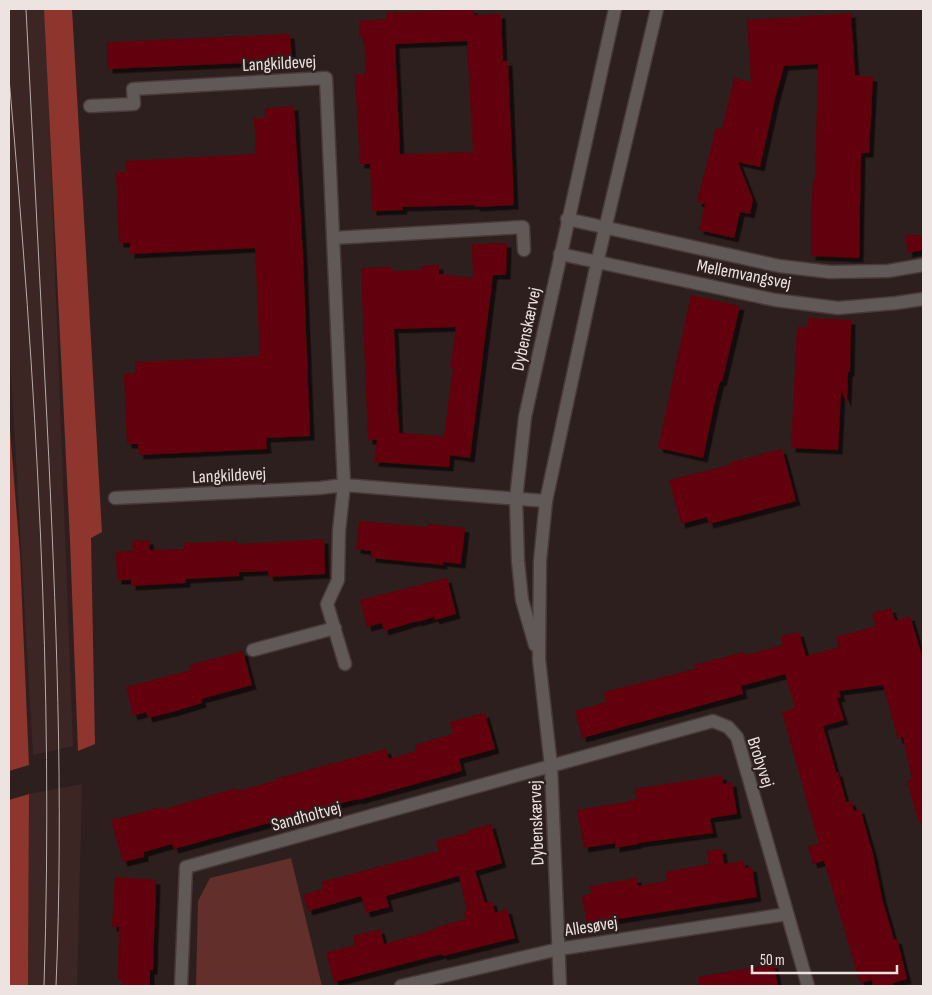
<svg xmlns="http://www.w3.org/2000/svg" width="932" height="995" viewBox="0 0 932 995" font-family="'Sofia Sans Condensed',sans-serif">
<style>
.built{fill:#3c2624}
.green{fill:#622f2a}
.forest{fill:#8e352e}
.building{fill:#620608;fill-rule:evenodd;filter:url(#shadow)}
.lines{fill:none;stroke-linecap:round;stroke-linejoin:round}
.minor-casing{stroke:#483a38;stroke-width:15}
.tertiary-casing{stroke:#483a38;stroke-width:15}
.minor{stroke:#615958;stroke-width:12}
.tertiary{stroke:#615958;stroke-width:12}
.tram{stroke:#b7acaa;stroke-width:1}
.labels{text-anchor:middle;stroke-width:4.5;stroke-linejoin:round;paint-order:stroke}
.street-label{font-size:18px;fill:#ede3e1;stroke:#2d1f1d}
</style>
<defs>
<filter id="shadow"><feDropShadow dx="4.5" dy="4.5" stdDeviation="0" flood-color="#0009"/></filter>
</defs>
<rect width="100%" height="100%" fill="#2d1f1d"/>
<g class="built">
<path d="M9 9H45L73 746 33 755 9 339Z"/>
<path d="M82 784 77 986H28L29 794Z"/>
</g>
<path class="green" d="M291 858 322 986H196L198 901 210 878Z"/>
<g class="forest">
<path d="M44 9H72L102 532 91 538 95 744 78 751 70 541Z"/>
<path d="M9 417 20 555 29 765 9 771Z"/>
<path d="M29 794 28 986H9V800Z"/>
</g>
<g class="building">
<path d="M474 9V15L501 14 503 61H508L514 205 475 207V205L402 207 403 210 372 211 370 164H360L355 74H366L364 38H359V21L386 19V13ZM467 41 473 152 400 154 395 44Z"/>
<path d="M851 13 855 75 873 77 869 153H861L859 258 811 256V218L813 178H815L818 64 784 66 775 99 760 167 738 162 753 200 750 214 740 212 734 238 699 230 705 204 697 202 716 128 722 129 734 78 751 82 747 20Z"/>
<path d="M290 34 292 61 108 69 107 42Z"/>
<path d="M294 106 303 256 310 436 266 438 267 449 139 455 138 444H127L124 374 135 373V362L260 356 255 248 130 254V243H119L116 172H126L125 161 256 154 254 118H266L265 108Z"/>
<path d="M905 235H923V250L908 253Z"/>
<path d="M507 243 506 275H493L470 458 450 455 449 467 374 462 377 440H368L361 268 391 267V271L421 270V266L439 265V274L473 278 472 244ZM456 327 450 368H453L444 436 399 433 394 329Z"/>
<path d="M691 295 740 306 722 382 720 381 716 397 703 458 658 448Z"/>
<path d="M808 318 851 320 850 372H848L847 403 841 390 838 450 791 448 797 327 808 328Z"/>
<path d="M782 449 796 501 709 524 707 517 681 524 669 480 733 464 728 463Z"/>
<path d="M359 521 428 527V524L465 528 461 564 443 562V565L371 558V551L356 549Z"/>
<path d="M324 539 325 574 269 577 268 571 239 572V576L186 579V583L131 586V580H117L116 552 133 551 132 541 149 540 150 550 184 549V543L237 541 238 544Z"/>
<path d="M447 578 456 614 435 620 434 617 417 622V621L384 631 382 623 367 627 360 600Z"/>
<path d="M891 608 895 621 910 616 923 659V822L919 823 907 781 912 780 903 737 898 739 883 685 839 691 841 697 837 698 844 720 823 726 836 772H838L846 802 851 801 854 811 860 809 873 854 882 898 894 940 897 939 907 979 893 983V986H873L872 980 860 983 824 861 813 864 808 847 819 844 782 712 795 708 785 674 741 686 743 694 582 738 575 711 606 702 604 692 695 669 694 665 744 652 745 655 783 645 781 636 799 632 806 656 839 647 836 637 876 626 872 614Z"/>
<path d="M243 651 252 685 201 699 202 703 172 712 148 718 146 712 133 716 126 687 191 670 190 665Z"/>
<path d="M485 713 495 749 459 759 462 771 358 800V799L275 820 276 821 174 849 172 844 144 852V857L123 862 111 820 158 808H161V810L236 788 237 791 275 781V779L386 749 389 759 416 751 415 745 453 734 450 722Z"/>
<path d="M722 775 723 784 732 782 737 814 710 818 713 833 638 843V844L615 848V843L584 848 577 810 628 802V800L637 799 635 789Z"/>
<path d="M491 824 502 863 475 871 485 903 492 901 495 913 507 909 515 938 443 956 442 954 334 982 326 953 355 945 353 936 380 929 384 944 427 932V931L436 929 435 928 466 919 464 912 467 911 459 876 386 896 389 907 366 913 361 896 308 911 303 895 323 889 321 882 439 851 436 841 468 833 467 831Z"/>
<path d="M722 849 724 864 744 861 745 868 752 867 757 897 587 924 582 896 591 894 590 886 637 878 638 886 667 881 666 872 709 864 707 851Z"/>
<path d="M115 877 156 880 153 970H150V986H122V980H118L119 927H112Z"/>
<path d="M774 964 778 986H699L698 977Z"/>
</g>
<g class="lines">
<defs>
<g id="minor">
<path d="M90 106 134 104 133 89 326 78 344 485 546 501"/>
<path d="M567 219 779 266 830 272 888 271 923 265"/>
<path d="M333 238 523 227 524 250"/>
<path d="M560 254 775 300 838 308 896 303 923 299"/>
<path d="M115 498 320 488 344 485 339 531 338 580 327 604 345 664"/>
<path d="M253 650 335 628"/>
<path d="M181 986 186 867 713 721 728 727 737 737 808 986"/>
<path d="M401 986 559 949 787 914"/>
</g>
<g id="tertiary">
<path d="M535 645 522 600 518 561 516 499 525 417 615 9"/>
<path d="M560 986 551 766 539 659 540 561 546 501 597 263 657 9"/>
</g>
</defs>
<use href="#minor" class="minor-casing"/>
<use href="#tertiary" class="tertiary-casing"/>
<use href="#minor" class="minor"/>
<use href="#tertiary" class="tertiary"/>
<g class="tram">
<path d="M26 9C33 146 40 284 47 421 56 609 64 798 56 986"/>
<path d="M9 78C36 380 54 684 44 986"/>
</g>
</g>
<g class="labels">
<g class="street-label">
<text transform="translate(279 63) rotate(-3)" y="6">Langkildevej</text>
<text transform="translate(744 274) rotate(11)" y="6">Mellemvangsvej</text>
<text transform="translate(526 329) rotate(-78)" y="6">Dybenskærvej</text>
<text transform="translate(229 475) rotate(-3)" y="6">Langkildevej</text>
<text transform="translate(761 762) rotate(72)" y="6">Brobyvej</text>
<text transform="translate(306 816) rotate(-15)" y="6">Sandholtvej</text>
<text transform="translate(536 823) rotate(-92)" y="6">Dybenskærvej</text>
<text transform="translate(591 926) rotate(-9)" y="6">Allesøvej</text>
</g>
</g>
<rect width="932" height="995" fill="none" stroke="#ede3e1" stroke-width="20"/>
<path d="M752 965v8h145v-8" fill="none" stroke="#ede3e1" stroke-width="2.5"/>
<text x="760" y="965" font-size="15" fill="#ede3e1" stroke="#2d1f1d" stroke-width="4" paint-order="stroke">50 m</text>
</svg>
